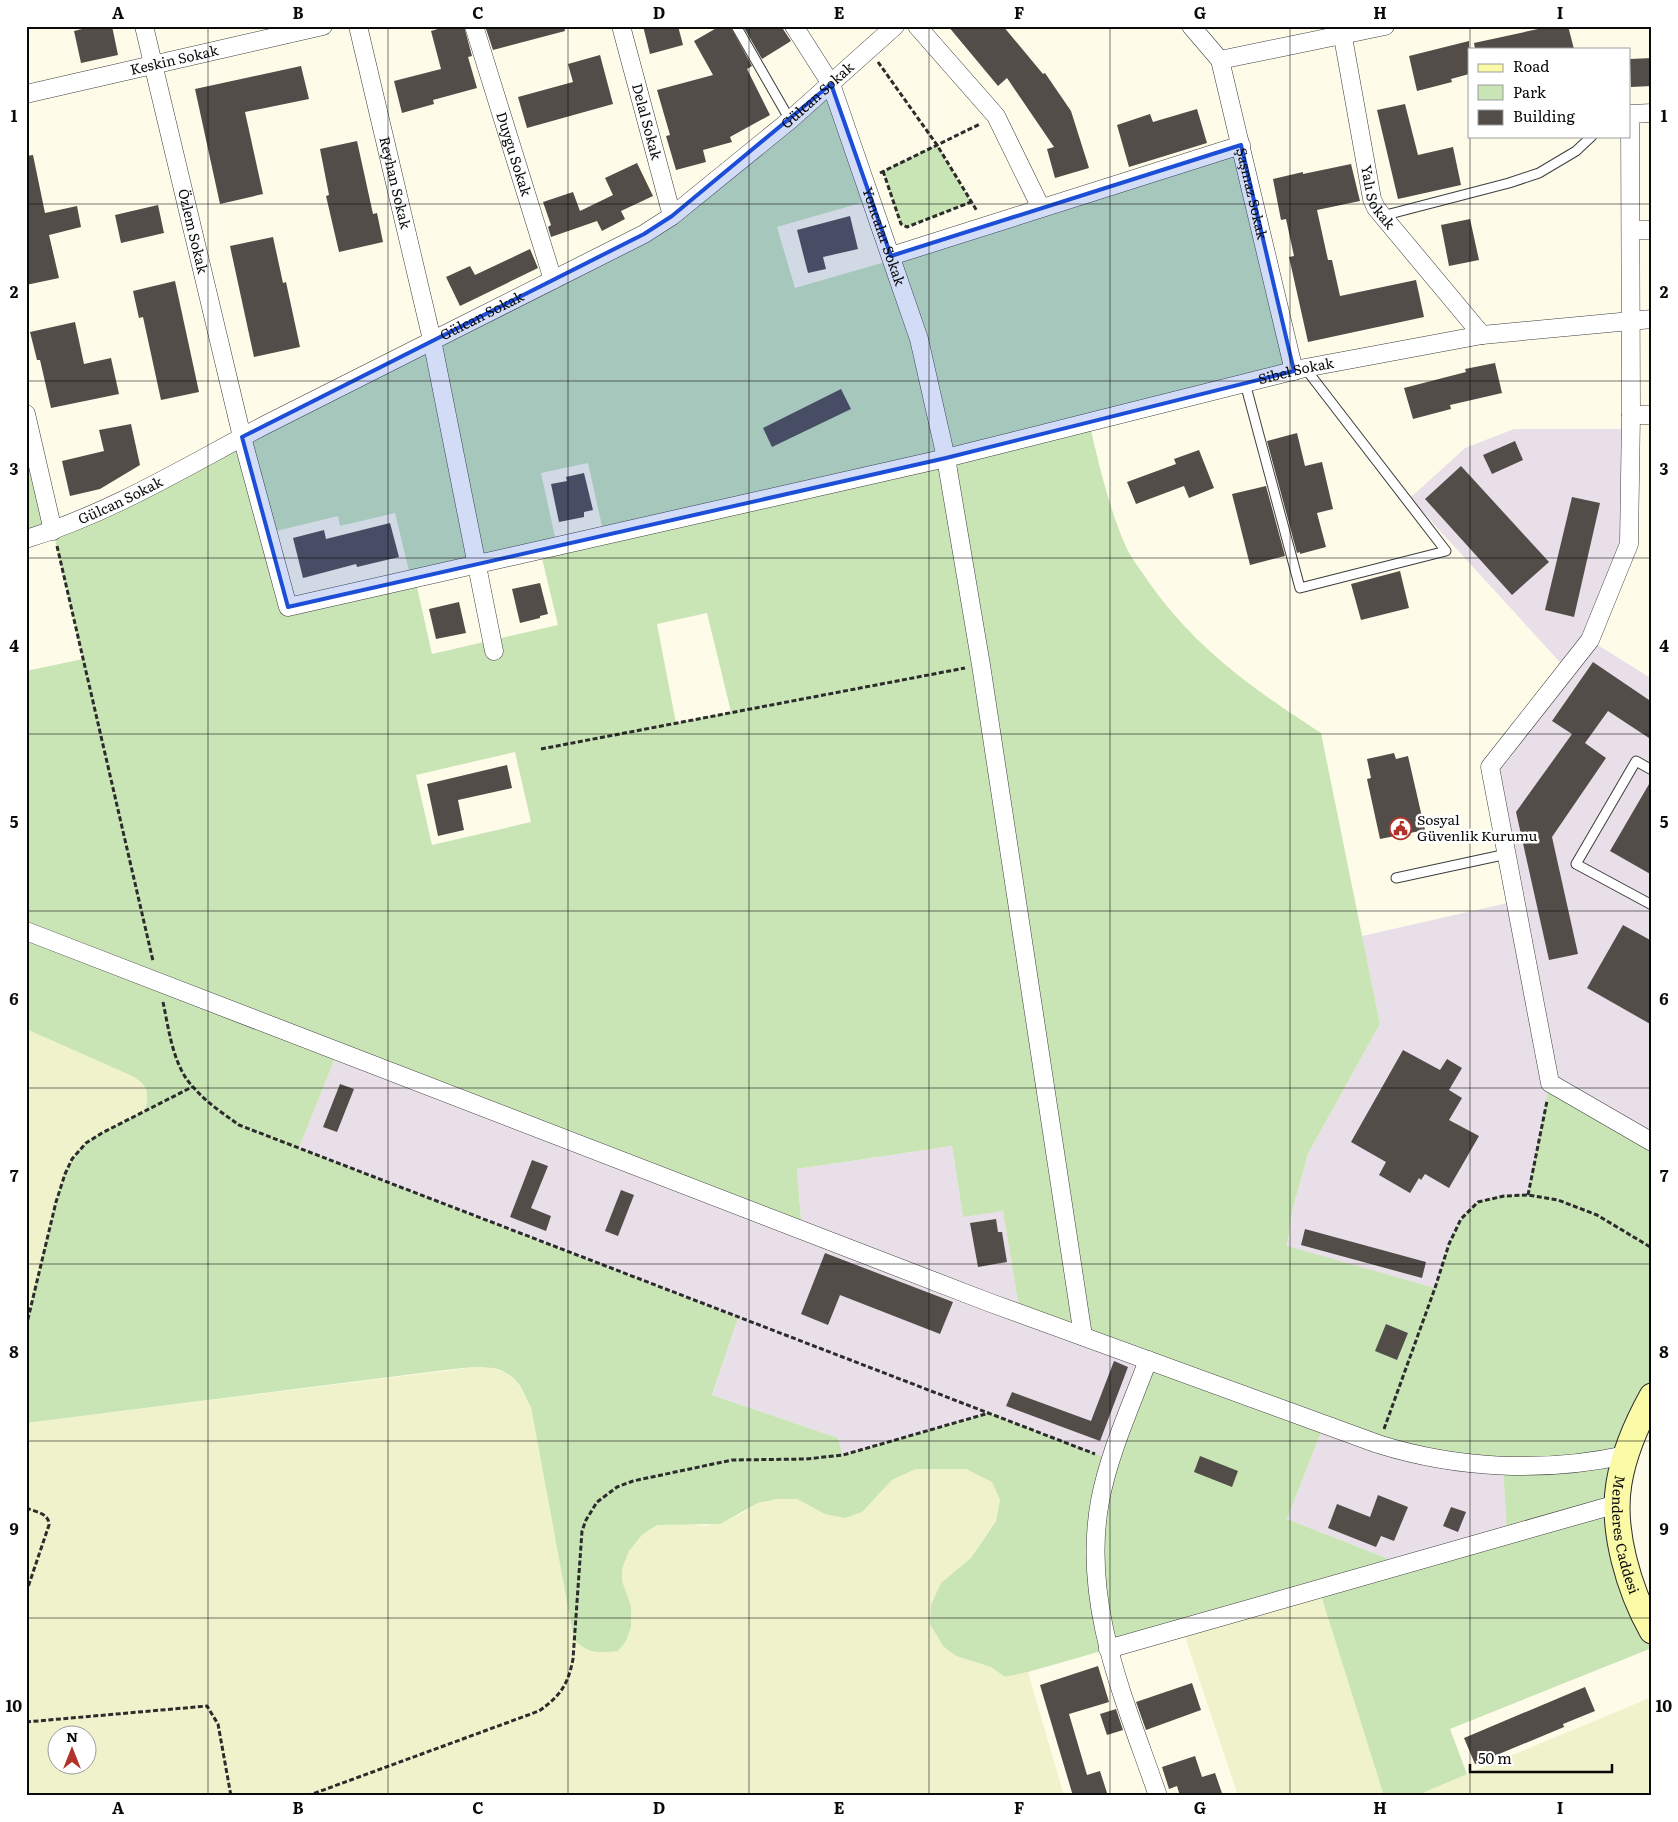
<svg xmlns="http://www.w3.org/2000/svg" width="1678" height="1822" viewBox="0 0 1678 1822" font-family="Literata,serif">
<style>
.industrial{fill:#e9dfe9}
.farmland{fill:#f0f2cb;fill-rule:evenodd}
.green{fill:#c9e5b6;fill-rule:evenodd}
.building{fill:#524d48}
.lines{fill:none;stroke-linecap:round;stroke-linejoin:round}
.lane-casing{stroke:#3d3d3d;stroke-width:11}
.street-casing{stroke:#3d3d3d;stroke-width:19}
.secondary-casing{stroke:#2c2c2c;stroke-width:27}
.path{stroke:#2c2c2c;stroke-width:3;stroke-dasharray:5 2.5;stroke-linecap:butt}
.lane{stroke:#fff;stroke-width:9}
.street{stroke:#fff;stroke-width:18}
.secondary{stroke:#fafaa7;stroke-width:25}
.marked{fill:#1d4ed8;fill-opacity:0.2;stroke:#1d4ed8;stroke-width:4;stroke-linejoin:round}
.grid{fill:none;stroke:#0a0a0a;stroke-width:1;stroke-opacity:0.55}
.labels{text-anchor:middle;stroke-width:5;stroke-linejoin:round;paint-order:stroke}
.street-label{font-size:14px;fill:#0a0a0a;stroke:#fff}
.poi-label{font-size:14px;fill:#0a0a0a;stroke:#fff;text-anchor:start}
.neatline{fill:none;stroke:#0a0a0a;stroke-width:2}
.grid-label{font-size:16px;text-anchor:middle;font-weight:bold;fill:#0a0a0a}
</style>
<rect width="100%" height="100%" fill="#fefce9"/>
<g class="industrial">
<path d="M1514 429H1631L1629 544 1590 640 1652 679V1248L1478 1202 1461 1219 1449 1244 1435 1288 1287 1247 1293 1208 1308 1154 1380 1024 1362 936 1516 901 1490 767 1567 670 1410 498 1465 448Z"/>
<path d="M338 1051 802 1230 797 1169 952 1146 963 1216 1003 1210 1020 1314 1148 1360 1111 1461 989 1413 843 1455 838 1438 712 1395 738 1318 299 1148Z"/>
<path d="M1324 1425 1503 1466 1507 1535 1404 1565 1287 1519Z"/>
</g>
<g class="farmland">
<path d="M26 1029 132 1076 142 1081 147 1094 145 1111 127 1120 72 1159 65 1174 56 1202 26 1327Z"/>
<path d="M485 1366 504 1372 517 1382 531 1407 574 1639 624 1588 622 1581V1569L629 1551 643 1534 657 1525 685 1524 707 1526 739 1515 758 1503 777 1499H797L810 1505 876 1497 892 1480 916 1469H966L992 1482 1000 1500 996 1520 971 1558 941 1584 956 1656 991 1667 1005 1677 1028 1672 1064 1796H26V1423ZM58 1734H88V1764H58Z"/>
<path d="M1319 1589 1384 1796H1238L1182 1628Z"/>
<path d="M1652 1697V1796H1416L1467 1774Z"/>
</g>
<g class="green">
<path d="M831 84 871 200 777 227 795 288 892 260 1241 145 1294 371 1089 422C1099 465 1109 509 1127 549 1132 559 1140 569 1146 578 1191 645 1254 690 1321 733L1380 1024 1308 1154 1293 1208 1287 1246 1435 1288C1443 1263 1454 1217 1478 1202 1488 1196 1515 1195 1528 1194L1550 1083 1652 1142V1396L1619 1482 1652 1631V1648L1450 1729 1467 1774 1416 1796H1384L1319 1589 1028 1672 1005 1677 991 1667 956 1656 943 1646 930 1624 931 1605 941 1583 971 1558 996 1521 1000 1500 992 1482 966 1469H916L892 1480 862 1512 845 1518 825 1514 797 1499H777L758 1503 720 1524 657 1525 643 1534 629 1551 622 1569V1581L631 1606V1627L626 1641 618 1651C597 1653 590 1654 574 1640L531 1407C526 1399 523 1389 517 1382 500 1362 475 1367 453 1369L26 1423V1327L56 1202 65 1174 72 1159 86 1143 102 1133 145 1111C149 1093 148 1085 132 1076L26 1029V671L83 659 53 531 26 539V414L53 531 644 234ZM588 463 604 535 557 546 541 473ZM395 513 411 579 288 607 268 533 338 516 340 526ZM540 550 558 625 432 654 415 578ZM707 613 731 712 676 723 657 624ZM515 752 531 822 432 845 416 775ZM338 1051 802 1231 797 1169 952 1146 963 1217 1003 1211 1020 1314 1148 1361 1111 1460 989 1413 843 1455 838 1438 712 1395 738 1318 299 1148ZM1324 1425 1503 1466 1507 1535 1404 1565 1287 1519Z"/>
<path d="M937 145 971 202 907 227 901 224 883 171Z"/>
</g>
<g class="building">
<path d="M94 26H112L118 55 81 63 74 31Z"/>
<path d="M448 26H464L472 56 468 57 477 88 433 100 434 104 402 113 394 81 441 69 431 31Z"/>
<path d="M485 26H564L565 31 493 50Z"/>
<path d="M643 26H678L683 45 650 54Z"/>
<path d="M720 26H730L752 66 747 69 770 115 730 137 732 142 703 150 706 162 676 170 666 136 670 135 657 90 713 75 694 41Z"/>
<path d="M743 26H781L791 41 762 59Z"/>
<path d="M948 26H1003L1043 74 1045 73 1071 111 1089 168 1055 178 1047 149 1054 147 1007 78 998 86Z"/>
<path d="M1552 26H1568L1574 49H1475L1474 43Z"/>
<path d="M1469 41V74L1451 79 1452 82 1417 91 1409 56Z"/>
<path d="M600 55 613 104 527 128 518 97 573 82 568 64Z"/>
<path d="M1652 58V86L1631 87 1630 59Z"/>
<path d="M301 66 309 99 245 112 263 194 220 204 195 89Z"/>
<path d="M1405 104 1418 155 1453 147 1461 185 1398 199 1377 110Z"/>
<path d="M1197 109 1207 143 1129 167 1117 125 1150 114 1153 122Z"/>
<path d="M357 141 373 214 377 213 383 242 339 252 326 196 329 195 320 149Z"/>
<path d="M33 155 45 213 77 206 81 227 49 235 59 278 26 285V156Z"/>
<path d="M637 163 653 196 621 211 625 219 602 231 597 221 551 237 548 227 551 225 543 202 573 192 580 211 613 195 605 178Z"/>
<path d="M1351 164 1360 201 1317 210 1328 260H1332L1340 296 1416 280 1424 317 1308 342 1289 257 1294 256 1286 219 1281 220 1273 179 1303 172V174Z"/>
<path d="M158 205 164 233 121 243 115 215Z"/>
<path d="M850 216 858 249 823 257 826 269 808 273 797 230Z"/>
<path d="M1470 219 1479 260 1449 266 1441 225Z"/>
<path d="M273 237 283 283 286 282 300 347 254 357 230 246Z"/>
<path d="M530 249 538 268 460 306 446 277 470 266 475 275Z"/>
<path d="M175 281 199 392 161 400 143 317 139 318 133 291Z"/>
<path d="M75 322 84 364 111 358 119 394 51 408 40 360H37L30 332Z"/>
<path d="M1495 363 1502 393 1450 405 1451 409 1413 419 1404 388 1466 372 1465 369Z"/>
<path d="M841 389 851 409 772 447 763 428Z"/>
<path d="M131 424 140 465 100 489 70 496 62 461 104 451 99 430Z"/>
<path d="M1297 433 1305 466 1322 462 1333 509 1317 513 1326 547 1300 554V552L1297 553 1267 441Z"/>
<path d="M1515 441 1523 460 1492 474 1483 455Z"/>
<path d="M1199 450 1214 488 1189 498 1184 486 1136 504 1127 482 1176 464 1174 459Z"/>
<path d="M1461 466 1549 562 1512 595 1425 499Z"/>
<path d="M584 473 593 510 584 512V517L559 522 551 484 567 481 566 477Z"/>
<path d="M1266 486 1285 556 1250 565 1232 494Z"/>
<path d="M1572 497 1600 503 1574 617 1545 610Z"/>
<path d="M390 523 399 557 357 567 356 564 303 578 293 538 324 530 326 539Z"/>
<path d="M1400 571 1409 608 1361 620 1351 584Z"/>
<path d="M540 583 548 614 540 616V618L520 623 512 589Z"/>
<path d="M459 602 466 633 436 639 429 609Z"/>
<path d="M1593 662 1652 702V740L1608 711 1585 743 1606 758 1552 837 1578 954 1549 960 1516 812 1572 734 1552 721Z"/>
<path d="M1394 753 1396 759 1408 756 1425 830 1380 839 1367 779 1371 778 1367 759Z"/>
<path d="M507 765 512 788 458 800 464 830 438 836 427 784Z"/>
<path d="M1652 779V875L1610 851Z"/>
<path d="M1623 925 1652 941V1025L1587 988Z"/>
<path d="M1403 1050 1440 1070 1447 1059 1462 1068 1449 1090 1462 1098 1449 1120 1479 1136 1449 1188 1425 1174 1421 1180 1419 1178 1410 1193 1379 1175 1386 1162 1351 1142Z"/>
<path d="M340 1084 354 1089 337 1132 323 1127Z"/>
<path d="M532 1160 548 1166 531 1208 551 1216 546 1231 510 1217Z"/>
<path d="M621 1190 634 1195 618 1236 605 1231Z"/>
<path d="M996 1219 998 1232H1002L1007 1262 978 1267 970 1223Z"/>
<path d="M1305 1229 1426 1262 1422 1278 1301 1245Z"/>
<path d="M825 1253 953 1302 940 1334 840 1295 828 1325 801 1314Z"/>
<path d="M1386 1324 1408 1333 1397 1360 1375 1351Z"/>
<path d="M1114 1361 1128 1367 1100 1441 1006 1406 1012 1392 1091 1421Z"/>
<path d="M1200 1456 1238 1471 1232 1487 1194 1472Z"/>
<path d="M1378 1495 1408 1507 1394 1541 1381 1536 1376 1547 1328 1528 1337 1504 1370 1517Z"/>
<path d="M1451 1507 1466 1512 1458 1532 1443 1526Z"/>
<path d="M1098 1666 1109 1702 1069 1714 1087 1775 1100 1771 1108 1796H1073L1040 1685Z"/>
<path d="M1192 1683 1201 1710 1146 1730 1136 1702Z"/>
<path d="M1585 1687 1595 1711 1563 1724 1564 1727 1475 1764 1464 1738Z"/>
<path d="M1116 1709 1123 1730 1107 1735 1100 1714Z"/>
<path d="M1195 1756 1202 1777 1215 1773 1223 1796H1180L1177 1786 1169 1789 1162 1767Z"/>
</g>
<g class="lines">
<defs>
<g id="lane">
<path d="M736 26 790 120"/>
<path d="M1382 216 1509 183 1539 173 1576 151 1592 136"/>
<path d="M1245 383 1300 588 1446 551 1305 368"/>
<path d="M1652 770 1636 761 1576 864 1652 905"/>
<path d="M1396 878 1507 854"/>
</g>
<g id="street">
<path id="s1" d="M144 26 242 437 288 607 946 458 1305 368 1482 335 1652 319"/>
<path id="s2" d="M358 26 432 340 494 651"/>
<path id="s3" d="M474 26 553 280"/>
<path id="s4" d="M621 26 672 216"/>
<path id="s5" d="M794 26 831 84 919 339 946 458 981 665 1083 1336"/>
<path d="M917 26 996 116 1041 208"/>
<path id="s6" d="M1191 26 1220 60 1294 371"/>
<path id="s7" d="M1341 26 1372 199 1376 208 1482 335"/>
<path d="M1220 60 1385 26"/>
<path id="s8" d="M26 94 323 26"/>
<path d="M1652 113 1630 114 1631 415 1629 544 1590 640 1490 767 1550 1083 1652 1142"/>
<path d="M1631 230H1652"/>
<path d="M891 256 1241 145"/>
<path d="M26 414 53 531"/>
<path d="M1631 415H1652"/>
<path id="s9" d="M26 539C111 513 187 466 265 425 391 361 518 298 644 234L672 216 790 120 895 26"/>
<path d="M26 931 988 1302 1378 1444C1458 1469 1544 1473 1626 1455"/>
<path d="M1148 1360C1131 1406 1109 1453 1100 1501 1081 1605 1125 1700 1158 1796"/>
<path d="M1108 1649 1617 1504"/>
</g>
<g id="secondary">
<path id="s10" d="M1652 1396C1637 1423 1624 1453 1619 1483 1611 1530 1629 1590 1652 1631"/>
</g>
</defs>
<use href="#lane" class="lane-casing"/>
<use href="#street" class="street-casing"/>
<use href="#secondary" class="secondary-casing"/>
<g class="path">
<path d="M878 62 937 145 977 211"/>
<path d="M883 171 901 224 907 227 971 202"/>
<path d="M880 173 980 124"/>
<path d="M57 546 153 961"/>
<path d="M541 749 965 668"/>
<path d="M163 1002C169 1030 173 1067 194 1088 207 1103 224 1114 239 1125L1095 1454"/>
<path d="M1528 1195 1547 1101"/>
<path d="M26 1327 56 1202 65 1174 72 1159 86 1143 102 1133 192 1087"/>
<path d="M1384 1429 1435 1288 1449 1244 1461 1219 1478 1202 1504 1196 1528 1195 1558 1200 1597 1215 1652 1248"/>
<path d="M26 1508C36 1512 49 1513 49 1525L26 1593"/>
<path d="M26 1722 207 1706 218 1724 231 1796"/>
<path d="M307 1796 539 1711C560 1696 568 1685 573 1659L582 1531 586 1520 597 1502 617 1487 633 1481 732 1460 806 1459 843 1455 989 1413"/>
</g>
<use href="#lane" class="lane"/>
<use href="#street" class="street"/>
<use href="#secondary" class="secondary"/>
</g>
<path class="marked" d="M831 84 891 256 1241 145 1294 371 946 458 288 607 242 437 644 234 672 216Z"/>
<path class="grid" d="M208 26V1796M388 26V1796M568 26V1796M749 26V1796M929 26V1796M1110 26V1796M1290 26V1796M1470 26V49M1470 136V1796M26 204H1652M26 381H1652M26 558H1652M26 734H1652M26 911H1652M26 1088H1652M26 1264H1652M26 1441H1652M26 1618H1652"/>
<defs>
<symbol id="civic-ring" viewBox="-11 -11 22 22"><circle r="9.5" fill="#fff" stroke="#b1342b" stroke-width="1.5"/><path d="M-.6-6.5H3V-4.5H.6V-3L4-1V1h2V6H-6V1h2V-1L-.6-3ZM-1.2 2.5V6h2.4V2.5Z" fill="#b1342b"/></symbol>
</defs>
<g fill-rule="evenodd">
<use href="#civic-ring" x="1388" y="816" width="25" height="25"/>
</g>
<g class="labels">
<g class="street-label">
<text dy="5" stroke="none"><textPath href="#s8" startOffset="152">Keskin Sokak</textPath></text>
<text dy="5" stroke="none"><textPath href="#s9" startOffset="912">Gülcan Sokak</textPath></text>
<text dy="5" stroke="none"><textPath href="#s4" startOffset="99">Delal Sokak</textPath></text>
<text dy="5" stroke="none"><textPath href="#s3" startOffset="134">Duygu Sokak</textPath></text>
<text dy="5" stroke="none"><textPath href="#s2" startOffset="161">Reyhan Sokak</textPath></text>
<text dy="5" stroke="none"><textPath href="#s6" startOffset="182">Şaşmaz Sokak</textPath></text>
<text dy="5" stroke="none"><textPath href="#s7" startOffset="176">Yalı Sokak</textPath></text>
<text dy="5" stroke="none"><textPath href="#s1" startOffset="211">Özlem Sokak</textPath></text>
<text dy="5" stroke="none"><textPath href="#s5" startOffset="230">Yoncalar Sokak</textPath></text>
<text dy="5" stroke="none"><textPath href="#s9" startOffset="508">Gülcan Sokak</textPath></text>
<text dy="5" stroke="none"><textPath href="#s1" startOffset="1634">Sibel Sokak</textPath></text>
<text dy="5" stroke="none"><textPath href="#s9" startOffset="102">Gülcan Sokak</textPath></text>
<text dy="5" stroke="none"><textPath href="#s10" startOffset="146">Menderes Caddesi</textPath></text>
</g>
<g class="poi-label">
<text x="1417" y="825">Sosyal<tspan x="1417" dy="16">Güvenlik Kurumu</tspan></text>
</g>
</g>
<rect width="1678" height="1822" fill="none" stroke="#ffffff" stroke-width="55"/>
<rect x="1468" y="48" width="162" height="90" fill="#ffffff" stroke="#9d9d9d"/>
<rect x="1478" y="64" width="25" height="8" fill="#fafaa7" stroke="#9d9d9d"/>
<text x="1513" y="72" font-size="15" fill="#0a0a0a">Road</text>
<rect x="1478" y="85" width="25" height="15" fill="#c9e5b6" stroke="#9d9d9d"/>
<text x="1513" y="98" font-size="15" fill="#0a0a0a">Park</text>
<rect x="1478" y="110" width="25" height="15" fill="#524d48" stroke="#9d9d9d"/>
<text x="1513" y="122" font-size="15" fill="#0a0a0a">Building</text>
<g transform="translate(72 1750)"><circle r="24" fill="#ffffff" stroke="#9d9d9d"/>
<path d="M0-4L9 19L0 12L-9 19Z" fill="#b1342b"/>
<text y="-8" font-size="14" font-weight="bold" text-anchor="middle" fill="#0a0a0a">N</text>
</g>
<path d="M1470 1764v8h142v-8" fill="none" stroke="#0a0a0a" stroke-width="2.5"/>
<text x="1478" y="1764" font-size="15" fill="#0a0a0a" stroke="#ffffff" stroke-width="4" paint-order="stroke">50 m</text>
<rect x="28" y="28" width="1622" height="1766" class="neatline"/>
<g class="grid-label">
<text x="118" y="19">A</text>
<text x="298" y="19">B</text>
<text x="478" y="19">C</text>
<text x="659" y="19">D</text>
<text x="839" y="19">E</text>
<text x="1019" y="19">F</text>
<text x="1200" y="19">G</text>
<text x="1380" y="19">H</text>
<text x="1560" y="19">I</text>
<text x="14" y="122">1</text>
<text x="1664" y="122">1</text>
<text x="14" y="298">2</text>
<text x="1664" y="298">2</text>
<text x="14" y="475">3</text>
<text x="1664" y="475">3</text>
<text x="14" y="652">4</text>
<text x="1664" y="652">4</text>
<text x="14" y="828">5</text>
<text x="1664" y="828">5</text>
<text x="14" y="1005">6</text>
<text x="1664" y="1005">6</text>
<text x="14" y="1182">7</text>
<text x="1664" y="1182">7</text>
<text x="14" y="1358">8</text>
<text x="1664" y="1358">8</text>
<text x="14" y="1535">9</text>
<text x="1664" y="1535">9</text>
<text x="14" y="1712">10</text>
<text x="1664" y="1712">10</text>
<text x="118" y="1814">A</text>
<text x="298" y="1814">B</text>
<text x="478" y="1814">C</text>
<text x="659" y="1814">D</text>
<text x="839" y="1814">E</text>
<text x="1019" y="1814">F</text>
<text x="1200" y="1814">G</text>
<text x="1380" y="1814">H</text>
<text x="1560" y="1814">I</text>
</g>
</svg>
